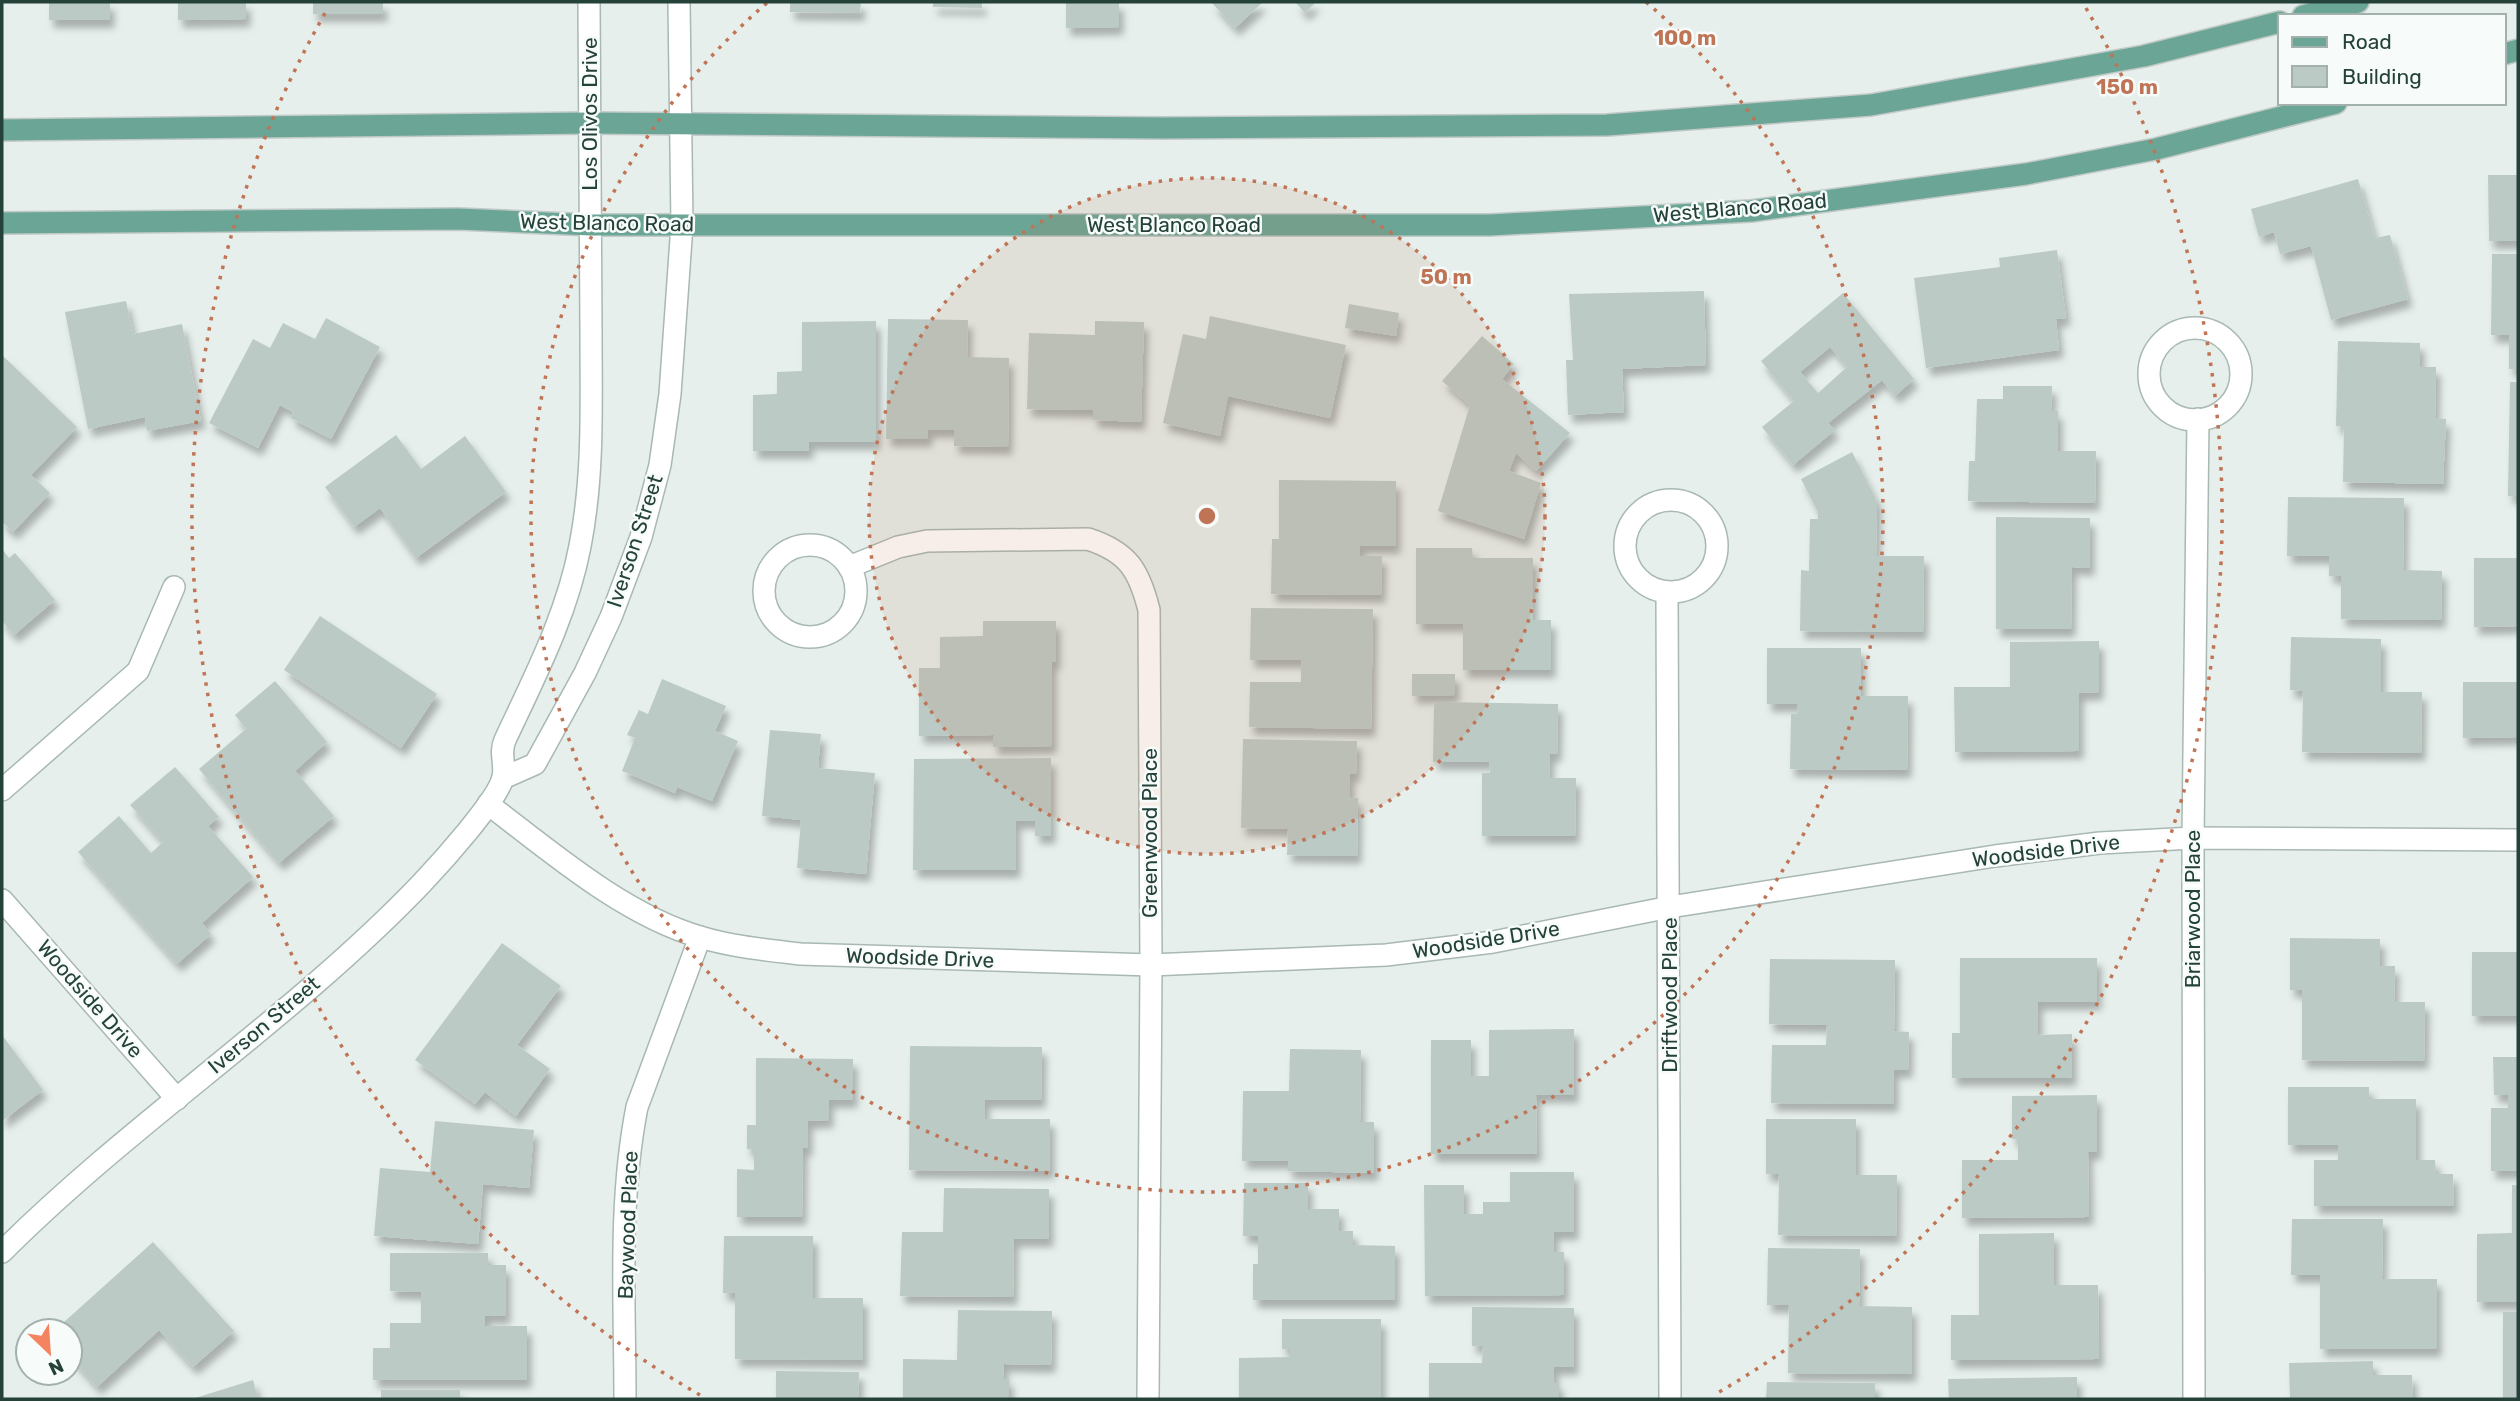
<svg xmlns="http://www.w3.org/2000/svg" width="2520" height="1401" viewBox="0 0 2520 1401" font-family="Rubik,sans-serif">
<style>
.building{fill:#bbcac4;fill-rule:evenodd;filter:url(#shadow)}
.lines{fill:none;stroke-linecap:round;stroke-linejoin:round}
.minor-casing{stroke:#a8b8b2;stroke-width:24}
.major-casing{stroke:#c2cac8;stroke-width:24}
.minor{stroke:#fff;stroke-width:21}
.major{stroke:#6aa596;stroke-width:21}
.ring{fill:none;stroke:#c07456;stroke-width:3.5;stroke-dasharray:3.5 7}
.labels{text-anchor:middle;stroke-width:5;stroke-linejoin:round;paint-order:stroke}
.street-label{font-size:21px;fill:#24423a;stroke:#f7fbf9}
.centre{fill:#c07456;stroke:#f7fbf9;stroke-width:3.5}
.ring-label{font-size:21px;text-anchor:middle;font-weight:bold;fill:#c07456;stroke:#f7fbf9;stroke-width:5;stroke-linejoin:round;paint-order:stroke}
</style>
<defs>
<filter id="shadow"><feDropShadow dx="4.5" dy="8" stdDeviation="3.5" flood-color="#0004"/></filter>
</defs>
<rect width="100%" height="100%" fill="#e6efeb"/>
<g class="building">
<rect x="49" y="2" width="61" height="18"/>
<path d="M178 2H246V19L178 20Z"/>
<rect x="313" y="2" width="70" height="12"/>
<path d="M790 2H861L860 13 790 12Z"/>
<path d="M933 2H982V8L933 7Z"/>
<path d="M1066 2H1119V27L1066 28Z"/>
<path d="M1211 2H1263L1235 28Z"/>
<path d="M1295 2H1316L1305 13Z"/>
<path d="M2488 175H2518V241H2489Z"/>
<path d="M2358 179 2375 238 2390 235 2408 299 2331 320 2311 246 2280 254 2274 232 2259 237 2251 209Z"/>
<path d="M2057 250 2066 318 2056 319 2059 350 1926 368 1914 278 2000 267 1999 258Z"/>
<path d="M2492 254H2518V369H2509V335H2491Z"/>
<path d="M1704 291 1706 365 1622 369 1624 412 1568 415 1566 360H1573L1569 294Z"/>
<path d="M1843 293 1914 379 1895 396 1882 380 1828 423 1835 430 1793 465 1762 427 1794 401 1761 361ZM1830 347 1847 367 1818 393 1800 372Z"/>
<path d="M126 301 133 334 182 324 201 421 147 431 145 417 88 429 65 312Z"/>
<path d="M1349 304 1399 313 1396 336 1345 328Z"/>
<path d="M1210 316 1346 345 1330 418 1228 396 1220 436 1163 423 1183 334 1206 339Z"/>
<path d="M326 318 380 347 331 439 291 418 293 412 280 405 258 448 209 423 253 339 270 348 283 323 315 339Z"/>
<path d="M888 319 968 320 967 357 1009 358 1008 447 954 446V430H928V439H886Z"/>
<path d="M876 321V442H809V451H753V395L777 394V372L802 371V322Z"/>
<path d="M1095 321 1144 322 1141 422 1093 420V410L1027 409 1029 333 1095 335Z"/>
<path d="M1482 336 1514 364 1502 379 1570 433 1536 471 1516 453 1509 471 1541 483 1524 539 1438 511 1470 405 1442 381Z"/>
<path d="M2338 341 2420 343V367H2436L2435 418 2446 419 2443 484 2343 482 2344 426H2336Z"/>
<path d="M2 355 77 427 31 475 50 493 13 532 2 522Z"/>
<path d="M2510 382H2518V496H2508Z"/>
<path d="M2003 386H2052L2051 411H2058V451H2096L2095 503 1968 501 1969 461H1975L1977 399H2003Z"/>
<path d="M396 435 421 469 465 436 506 492 416 558 380 508 354 527 325 487Z"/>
<path d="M1852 452 1877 501 1876 556H1924L1923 632 1800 631 1801 570 1809 571 1810 519H1818V512L1801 479Z"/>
<path d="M1279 480 1396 481V546H1360V556H1382L1381 595 1271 594 1272 539H1279Z"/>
<path d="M2288 497 2404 498 2403 570 2442 571 2441 620 2341 619V576H2329V556H2287Z"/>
<path d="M1996 517 2090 518V568L2072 567 2071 629H1996Z"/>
<path d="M1416 548H1472L1473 558H1533V620H1551V670H1463V624H1416Z"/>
<path d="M2 549 9 558 15 553 55 600 14 635 2 621Z"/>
<path d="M2474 558H2518V626L2474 627Z"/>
<path d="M1251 608 1373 609 1371 729 1249 727 1250 682H1301V660H1250Z"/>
<path d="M320 616 437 694 401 748 284 670Z"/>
<path d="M983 621H1056V662H1052V746L993 747V735L919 736V668H940V637L983 636Z"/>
<path d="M2291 637 2381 639V692H2422L2421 753 2302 752 2303 691 2290 690Z"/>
<path d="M2099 641V692L2079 693V751L1955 752 1954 687H2010V642Z"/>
<path d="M1767 648H1861V696H1908L1907 770 1790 769 1791 714H1797L1798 704H1767Z"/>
<path d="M1412 674H1455V695L1412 696Z"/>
<path d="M662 679 726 706 715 731 738 741 712 801 677 787 675 793 622 771 635 738 627 735 639 710 648 714Z"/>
<path d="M275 681 327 742 295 771 334 816 279 863 199 769 246 729 235 715Z"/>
<path d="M2463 682H2518V737L2463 738Z"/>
<path d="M1434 702 1558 704 1557 754H1550L1549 778H1576L1575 836H1482V773H1490L1489 762H1433Z"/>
<path d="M770 730 821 734 818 768 875 773 866 874 797 868 801 820 762 816Z"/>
<path d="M1243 739 1357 741 1356 774H1350V797L1358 798 1357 856 1287 855 1288 829 1241 828Z"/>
<path d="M1051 758V836H1035V821H1016V870H913L914 759Z"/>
<path d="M175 767 219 817 208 826 253 877 202 923 211 934 177 964 78 852 119 816 151 853 163 842 130 805Z"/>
<path d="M2290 938 2380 939V966H2395L2394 1002H2425L2424 1061 2302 1060V990H2290Z"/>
<path d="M502 943 561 986 517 1045 550 1069 516 1116 485 1092 475 1104 415 1060Z"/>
<rect x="2472" y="952" width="46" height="64"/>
<path d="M1960 958H2097V1002H2038V1035L2072 1034V1078H1952V1033H1960Z"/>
<path d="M1770 959 1895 960 1894 1031 1909 1032 1908 1070H1894V1104L1771 1103 1772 1045H1826L1827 1025 1769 1024Z"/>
<path d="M1574 1029V1095H1536L1537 1154H1431V1040H1471V1076H1489V1030Z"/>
<path d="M2 1035 43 1090 2 1121Z"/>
<path d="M910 1046 1042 1047 1041 1100H985V1119H1050V1171L909 1170Z"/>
<path d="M1290 1049 1361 1050 1360 1122H1374V1173L1288 1171V1161H1242L1243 1091H1289Z"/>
<path d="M2493 1057H2518V1171H2491V1108H2508V1095H2494Z"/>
<path d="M756 1058 853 1059V1100H829V1120L808 1121V1148H803L802 1217H737V1169L754 1170V1150L747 1149V1125H756Z"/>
<path d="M2288 1087H2369V1099H2416V1160H2435L2436 1174H2453L2454 1206H2314V1160H2338V1145H2288Z"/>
<path d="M2097 1095V1152H2088L2089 1217 1962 1218V1160H2018V1139H2012V1096Z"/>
<path d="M1766 1119H1856V1175H1897L1896 1236 1778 1235 1779 1174H1766Z"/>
<path d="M435 1121 534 1130 529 1188 483 1184 478 1244 374 1236 380 1168 430 1172Z"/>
<path d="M1510 1172H1574V1232H1554V1252H1564V1295L1425 1296 1424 1185H1464V1214H1483V1202H1510Z"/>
<path d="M1244 1183H1308V1209H1339V1231H1353V1245L1395 1246V1300H1253V1264H1258V1236H1243Z"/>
<path d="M2512 1185H2518V1302H2477V1234L2512 1233Z"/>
<path d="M944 1188 1049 1189V1239H1014L1013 1297 900 1296 902 1232H943Z"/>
<path d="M2292 1219H2383L2382 1279H2437V1349H2320V1275H2291Z"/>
<path d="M2054 1233V1285H2098L2099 1359 1951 1360V1315H1979V1234Z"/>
<path d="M724 1236H813V1298H863V1360L735 1359V1293H723Z"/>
<path d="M153 1242 234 1331 193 1367 159 1330 97 1387 70 1357V1331H54Z"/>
<path d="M1768 1248 1860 1249 1859 1306 1912 1307V1374L1788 1373 1789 1305H1767Z"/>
<path d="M390 1253H488V1265H506V1316H485V1326H527V1380H373V1348H390V1323H421V1292L390 1291Z"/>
<path d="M1472 1307 1574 1308V1367H1554V1383H1559V1399H1429V1363H1482L1483 1346H1472Z"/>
<path d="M958 1310 1052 1311 1051 1365 1004 1364 1003 1379H1009V1399H903V1359L957 1360Z"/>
<rect x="2503" y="1312" width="15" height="87"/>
<path d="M1282 1319H1381V1399H1239V1358L1290 1357V1349H1282Z"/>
<path d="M2373 1361V1375H2412L2413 1399H2290L2289 1363Z"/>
<path d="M776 1371 859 1372 858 1399H776Z"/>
<path d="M2077 1377V1399H1949L1948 1379Z"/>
<path d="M253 1380 258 1399H192Z"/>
<path d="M1767 1382 1875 1383V1399H1766Z"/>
<rect x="381" y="1390" width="79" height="9"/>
</g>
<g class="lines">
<defs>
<g id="minor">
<circle cx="2195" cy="374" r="46"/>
<circle cx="1671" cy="546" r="46"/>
<circle cx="810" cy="591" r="46"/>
<path d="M849 567 898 547 927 541 1088 539C1128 552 1139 570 1149 610L1151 965 1148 1399"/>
<path d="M1667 592 1670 1399"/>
<path d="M503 778 535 764 585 673 611 617 641 537 660 465 670 394 682 225 679 2"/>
<path d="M2 790 138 671 174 587"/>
<path d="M488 804C551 852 624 915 700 937 733 947 767 950 800 954L1151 965 1386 955 1493 942 1670 907 1995 856 2100 843 2193 838 2518 840"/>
<path d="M2 900 177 1099"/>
<path d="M2 1252C133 1121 294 1017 422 883 440 864 499 799 503 777 506 764 499 753 505 740 534 678 567 615 580 546 594 475 591 402 591 330 591 221 589 111 589 2"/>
<path d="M625 1399C625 1302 618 1203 637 1107L700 937"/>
<path d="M2194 1399 2193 838 2198 419"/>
</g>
<g id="major">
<path d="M2303 16 2358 2"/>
<path d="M2504 54 2518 50"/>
<path d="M2 130 589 123 1163 128 1607 125 1871 105 2144 56 2280 22"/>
<path d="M2 223 458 219 591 225H1490L1751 211 2026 174 2156 149 2336 103"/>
</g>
</defs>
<use href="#minor" class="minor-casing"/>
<use href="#major" class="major-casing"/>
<use href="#minor" class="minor"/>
<use href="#major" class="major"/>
</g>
<circle cx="1207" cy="516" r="338" fill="#c07456" fill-opacity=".12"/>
<g class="ring">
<circle cx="1207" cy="516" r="338"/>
<path d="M1646 2A676 676 0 1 1 768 2"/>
<path d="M700 1395A1015 1015 0 0 1 328 8M2086 8A1015 1015 0 0 1 1714 1395"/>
</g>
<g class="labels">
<g class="street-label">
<text transform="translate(590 114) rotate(-90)" y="7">Los Olivos Drive</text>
<text transform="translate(1740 208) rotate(-5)" y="7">West Blanco Road</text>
<text transform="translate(607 223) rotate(1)" y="7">West Blanco Road</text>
<text x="1174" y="232">West Blanco Road</text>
<text transform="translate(635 541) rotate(-72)" y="7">Iverson Street</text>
<text transform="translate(1150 833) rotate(-90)" y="7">Greenwood Place</text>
<text transform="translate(2046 851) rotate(-7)" y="7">Woodside Drive</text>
<text transform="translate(2193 909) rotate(-90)" y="7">Briarwood Place</text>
<text transform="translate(1486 940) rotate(-9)" y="7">Woodside Drive</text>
<text transform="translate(920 958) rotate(2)" y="7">Woodside Drive</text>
<text transform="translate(1670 995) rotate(-90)" y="7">Driftwood Place</text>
<text transform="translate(90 999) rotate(49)" y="7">Woodside Drive</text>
<text transform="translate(264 1025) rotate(-40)" y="7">Iverson Street</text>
<text transform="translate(628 1225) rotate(-88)" y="7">Baywood Place</text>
</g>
</g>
<circle cx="1207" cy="516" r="10" class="centre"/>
<g class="ring-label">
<text x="1685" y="45">100 m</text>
<text x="2127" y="94">150 m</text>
<text x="1446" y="284">50 m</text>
</g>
<rect width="2520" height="1401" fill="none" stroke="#24423a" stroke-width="7"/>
<rect x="2278" y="14" width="228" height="91" fill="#f7fbf9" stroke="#a3b1ad" stroke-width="2"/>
<rect x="2292" y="37" width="35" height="10" fill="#6aa596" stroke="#a3b1ad" stroke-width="2"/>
<text x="2342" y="49" font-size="21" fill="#24423a">Road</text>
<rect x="2292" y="66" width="35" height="21" fill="#bbcac4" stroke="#a3b1ad" stroke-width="2"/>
<text x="2342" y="84" font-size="21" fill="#24423a">Building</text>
<g transform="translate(49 1352) rotate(155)"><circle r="33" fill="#f7fbf9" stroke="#a3b1ad" stroke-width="2"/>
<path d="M0-5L12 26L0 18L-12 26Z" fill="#f4845f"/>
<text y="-10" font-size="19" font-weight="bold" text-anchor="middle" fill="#24423a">N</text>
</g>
</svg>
